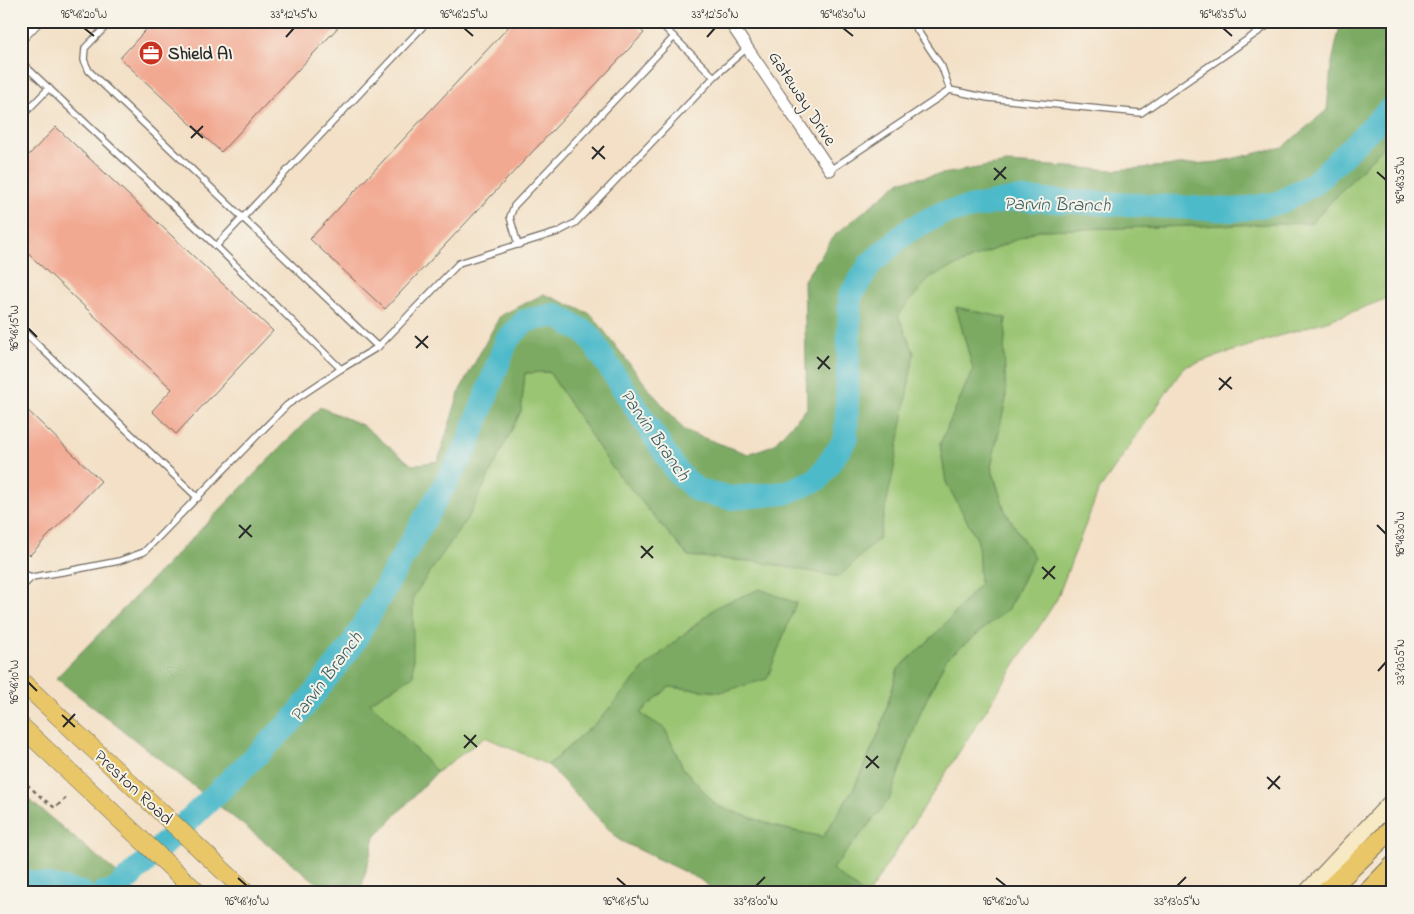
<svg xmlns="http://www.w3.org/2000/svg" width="1414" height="914" viewBox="0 0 1414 914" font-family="'Indie Flower',sans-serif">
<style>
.green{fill:#9ac572;stroke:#62784e}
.forest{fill:#7baa64;stroke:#536a48}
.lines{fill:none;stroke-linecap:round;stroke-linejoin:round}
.river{stroke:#4ebaca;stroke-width:24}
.building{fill:#f2a992}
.service-casing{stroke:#716a61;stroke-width:8}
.minor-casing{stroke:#716a61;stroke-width:13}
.secondary-casing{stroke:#716a61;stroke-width:18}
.primary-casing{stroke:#716a61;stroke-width:19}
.trunk-casing{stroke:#716a61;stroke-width:21}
.path{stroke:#716a61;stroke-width:2.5;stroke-dasharray:4 4;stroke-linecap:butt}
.service{stroke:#fff;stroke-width:5.5}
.minor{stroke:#fff;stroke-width:11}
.secondary{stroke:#f6e9c3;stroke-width:16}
.primary{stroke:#e9c769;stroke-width:18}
.trunk{stroke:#e9c769;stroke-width:19}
.ticks{fill:none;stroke:#2b2b2b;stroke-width:2}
.labels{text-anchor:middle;stroke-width:4;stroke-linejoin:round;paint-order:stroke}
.poi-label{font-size:18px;font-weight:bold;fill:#2b2b2b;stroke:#f7f3e8;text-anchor:start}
.street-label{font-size:18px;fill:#2b2b2b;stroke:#f7f3e8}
.water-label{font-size:19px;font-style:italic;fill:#375d63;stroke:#f7f3e8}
.neatline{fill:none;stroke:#2b2b2b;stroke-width:2}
.ticks-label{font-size:12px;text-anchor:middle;fill:#2b2b2b}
</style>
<rect width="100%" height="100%" fill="#f7f3e8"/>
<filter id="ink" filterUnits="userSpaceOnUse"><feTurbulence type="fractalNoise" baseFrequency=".02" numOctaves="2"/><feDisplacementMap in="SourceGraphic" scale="10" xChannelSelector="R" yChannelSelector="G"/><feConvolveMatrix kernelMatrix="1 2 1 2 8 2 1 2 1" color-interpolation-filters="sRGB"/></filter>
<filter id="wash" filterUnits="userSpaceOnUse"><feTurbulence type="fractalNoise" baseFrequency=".0096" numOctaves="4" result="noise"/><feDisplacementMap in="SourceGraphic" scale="20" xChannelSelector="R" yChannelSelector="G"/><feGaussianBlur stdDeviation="1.12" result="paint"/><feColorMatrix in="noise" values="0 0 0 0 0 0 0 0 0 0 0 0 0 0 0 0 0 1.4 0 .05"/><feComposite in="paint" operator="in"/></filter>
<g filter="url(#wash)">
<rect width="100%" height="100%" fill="#f3e0c6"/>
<path class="green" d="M1393 136V296L1344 315 1184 367 1098 492 1057 599 869 893H862L832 869 889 800 920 713 946 659 1008 609 1034 557 1005 511 991 466 1006 399 1004 353 1006 318 956 308 973 369 940 444 946 482 978 541 980 584 938 632 898 669 879 733 854 788 823 837 781 828 717 806 683 768 665 729 640 713 669 687 721 692 760 589 718 606 646 666 600 719 548 765 485 737 437 772 370 702 413 676 412 597 470 514 521 411 525 373 549 372 611 466 688 556 760 562 914 353 898 315 930 277 1038 230 1311 223Z"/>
<g class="forest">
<path d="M1341 21H1393V136L1311 223 1038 230 930 277 898 315 914 353 894 468 879 538 839 577 760 562 688 556 611 466 549 372 525 373 521 411 470 514 413 597V676L370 702 437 772 375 837 360 893H330L56 678 320 407 362 425 412 465 438 461 460 390 500 316 544 294 591 314 649 389 685 431 748 454 773 445 807 408 804 280 835 235 901 181 1007 163 1114 170 1218 162 1283 147 1327 110 1331 67Z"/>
<path d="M956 307 1006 318 1004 353 1006 399 991 467 1005 511 1034 557 1008 609 946 659 920 713 889 800 832 869 862 893H718L699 879 619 840 548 765 600 719 646 666 718 606 760 589 796 603 767 679 721 692 669 687 640 713 665 729 683 768 717 806 781 828 823 837 854 788 879 733 898 669 938 632 980 584 978 541 946 482 940 444 973 369Z"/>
<path d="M21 793 130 884 134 893H21Z"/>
</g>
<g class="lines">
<g class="river">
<path d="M21 880 82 893"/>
<path d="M103 893 115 891 294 719 350 648 467 446 507 340 525 321 555 315 588 334 678 473 698 491 732 498 785 493 818 479 846 439 850 296 871 263 909 230 942 213 1015 199 1235 210 1279 203 1315 183 1393 106"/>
</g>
</g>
<g id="blocks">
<g class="building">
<path d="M154 21H344L221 152 120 58Z"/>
<path d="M514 21H631L644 33 385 309 310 239Z"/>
<path d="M56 127 273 331 176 434 152 411 172 389 21 247V163Z"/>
<path d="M21 404 101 481 30 555 21 547Z"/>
</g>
</g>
</g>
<g filter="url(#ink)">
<use href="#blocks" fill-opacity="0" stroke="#716a61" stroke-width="1"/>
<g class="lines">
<defs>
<g id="service">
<path d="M111 21 85 48 84 60 89 71 378 347"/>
<path d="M658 21 714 77"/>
<path d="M911 21 942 67 950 90"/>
<path d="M21 62 216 246 341 369 378 347 459 263 558 232 575 223 714 77 748 47"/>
<path d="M21 117 49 88"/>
<path d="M830 170 950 90 988 98 1141 113 1274 21"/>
<path d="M518 245 510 217 514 206 674 37"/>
<path d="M216 246 428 21"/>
<path d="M21 329 198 498"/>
<path d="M21 573 32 577 68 571 119 561 144 552 287 405 341 369"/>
<path d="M21 588 32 577"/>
</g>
<g id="minor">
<path d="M729 21 830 170"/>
<path d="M21 38 37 21"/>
</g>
<path id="secondary" d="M1306 893 1393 800"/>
<g id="primary">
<path d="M21 681 247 893"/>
<path d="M21 726 198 893"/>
</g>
<g id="trunk">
<path d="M1325 893 1393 828"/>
<path d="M1367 893 1393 866"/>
</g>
</defs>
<use href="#service" class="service-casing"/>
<use href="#minor" class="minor-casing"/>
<use href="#secondary" class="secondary-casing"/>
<use href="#primary" class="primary-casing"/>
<use href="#trunk" class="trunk-casing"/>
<path class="path" d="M21 779 42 798 55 808 68 796"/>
<use href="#service" class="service"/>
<use href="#minor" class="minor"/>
<use href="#secondary" class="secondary"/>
<use href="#primary" class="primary"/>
<use href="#trunk" class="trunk"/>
</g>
</g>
<path class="ticks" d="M84 28 94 36M464 28 473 36M843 28 853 36M1223 28 1232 36M286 37 294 28M707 37 715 28M190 126 203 138M191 138 203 126M592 147 605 159M592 159 604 146M994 168 1006 179M1377 172 1386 180M994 180 1006 167M28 328 37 337M415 336 428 348M416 348 428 336M817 357 830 369M818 369 829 356M1219 378 1232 389M1219 390 1231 377M239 525 252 537M1377 525 1386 534M239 538 251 525M641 546 653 558M641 558 653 546M1042 567 1055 579M1043 579 1055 566M1378 671 1386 662M28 682 37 691M62 715 75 727M63 727 75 714M464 735 477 747M464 748 476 735M866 756 879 768M866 768 878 756M1267 777 1280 789M1268 789 1280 776M238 878 247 886M617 878 626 886M996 878 1006 886M756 886 765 877M1177 886 1186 877"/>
<defs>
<symbol id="office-disc" viewBox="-11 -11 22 22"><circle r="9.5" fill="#c8321e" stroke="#f7f3e8"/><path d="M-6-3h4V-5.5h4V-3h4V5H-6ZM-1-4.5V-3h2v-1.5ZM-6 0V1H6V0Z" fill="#fff"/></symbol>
</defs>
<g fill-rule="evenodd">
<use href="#office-disc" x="137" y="39" width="28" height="28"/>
</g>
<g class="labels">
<g class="poi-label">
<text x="168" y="59">Shield AI</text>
</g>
<g class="street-label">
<text transform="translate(803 98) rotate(57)" y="6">Gateway Drive</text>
<text transform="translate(134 787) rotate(43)" y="6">Preston Road</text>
</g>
<g class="water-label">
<text transform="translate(1057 203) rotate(1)" y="7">Parvin Branch</text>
<text transform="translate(656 434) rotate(55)" y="7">Parvin Branch</text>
<text transform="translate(325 676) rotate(-53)" y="7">Parvin Branch</text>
</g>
</g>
<rect width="1414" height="914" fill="none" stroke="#f7f3e8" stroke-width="55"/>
<rect x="28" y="28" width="1358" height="858" class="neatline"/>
<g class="ticks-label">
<text x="84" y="18">96°48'20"W</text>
<text x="294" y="18">33°12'45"N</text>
<text x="464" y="18">96°48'25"W</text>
<text x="715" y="18">33°12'50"N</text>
<text x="843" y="18">96°48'30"W</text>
<text x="1223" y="18">96°48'35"W</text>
<text transform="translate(1400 180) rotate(-90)" y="4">96°48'35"W</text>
<text transform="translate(14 328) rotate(-90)" y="4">96°48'15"W</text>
<text transform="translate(1400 534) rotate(-90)" y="4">96°48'30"W</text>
<text transform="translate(1400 662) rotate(-90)" y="4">33°13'05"N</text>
<text transform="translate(14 682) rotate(-90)" y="4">96°48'10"W</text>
<text x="247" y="905">96°48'10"W</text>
<text x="626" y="905">96°48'15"W</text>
<text x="756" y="905">33°13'00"N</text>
<text x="1006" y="905">96°48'20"W</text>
<text x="1177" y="905">33°13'05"N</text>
</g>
</svg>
